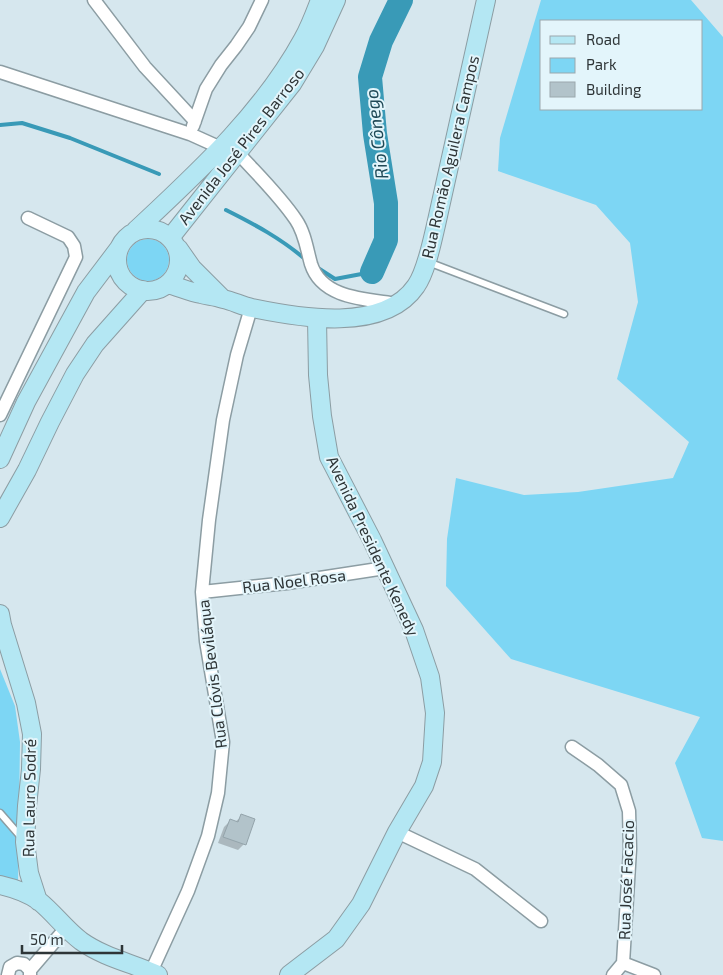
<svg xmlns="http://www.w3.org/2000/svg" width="723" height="975" font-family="'Exo 2',sans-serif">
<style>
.green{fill:#7dd6f4;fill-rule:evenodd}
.shadow{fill:#0003}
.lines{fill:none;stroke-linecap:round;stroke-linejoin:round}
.stream{stroke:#399ab7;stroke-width:4}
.river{stroke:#399ab7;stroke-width:24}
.building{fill:#b2c3ca;stroke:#94a4ab}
.lane-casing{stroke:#8c9da3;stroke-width:9}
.street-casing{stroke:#8c9da3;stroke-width:15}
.secondary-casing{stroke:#8c9da3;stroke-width:20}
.lane{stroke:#fff;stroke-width:6}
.street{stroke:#fff;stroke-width:12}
.secondary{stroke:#b4e7f3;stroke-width:18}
.labels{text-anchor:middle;stroke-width:4;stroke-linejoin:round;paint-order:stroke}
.street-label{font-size:16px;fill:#2e3537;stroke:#e3f5fb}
.water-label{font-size:18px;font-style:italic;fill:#204956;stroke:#e3f5fb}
</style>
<rect width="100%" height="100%" fill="#d6e7ee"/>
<!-- green -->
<path class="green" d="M541,0h150l32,37v804l-21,-3 -27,-75 25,-46 -189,-58 -65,-73 1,-47 9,-61 68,17 54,-3 95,-14 16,-36 -72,-63 21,-77 -8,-59 -34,-38 -98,-34 2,-33zM542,21h160v88h-160z
M127 260a21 21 0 1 1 42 0a21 21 0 1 1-42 0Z
M0,669l15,37 5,36 -2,143 -18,-3z"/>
<!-- shadow -->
<path class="shadow" d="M242,816l2,28 -6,6 -20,-7 6,-16 6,-6 5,1z"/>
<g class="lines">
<!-- stream -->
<path class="stream" d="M0,125l22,-2 48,15 89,36
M226,210c28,14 56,29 80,50
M318,268l17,11 37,-7"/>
<!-- river -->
<path class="river" d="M372,272l14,-32v-37l-11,-69 -5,-57 11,-36 20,-41"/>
</g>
<!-- building -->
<path class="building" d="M241,814l14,5 -9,26 -23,-8 7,-18 8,3z"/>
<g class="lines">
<defs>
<path id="lane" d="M428,262l136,52
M0,813l21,24"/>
<path id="street" d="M94,0l51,67 50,54
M0,72l190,62 31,14
M193,126l13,-37 15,-24 15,-19 13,-19 13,-27
M238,153c20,22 42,43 58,67 9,13 11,30 15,44 11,35 55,35 86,40
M0,415l76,-158 -2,-11 -6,-9 -40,-19
M202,592l85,-9 98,-15
M572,747l26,18 23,20 8,26 1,38 -7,114 -10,12
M397,832l78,37 66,52
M623,963l31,12
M30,970l36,-42
M151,972l37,-81 20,-55 10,-43 5,-51 -17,-101 -4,-49 7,-72 14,-100 14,-65 14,-47
M8,975l2,-8 7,-4 7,1 6,6v5"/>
<path id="secondary" d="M117 260a31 31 0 1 1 62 0a31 31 0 1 1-62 0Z
M135,231c62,-58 127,-117 168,-192 7,-12 12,-26 17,-39
M170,238l122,-154 23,-38 21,-46
M178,248l14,20 30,30
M168,284c11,3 22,8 33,10 7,2 15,2 22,5 10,2 19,7 29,9 48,10 132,25 164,-22 10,-14 16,-44 20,-61l50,-225
M0,459l26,-57 60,-110 34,-45
M0,518l27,-48 23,-48 25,-48 20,-30 48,-54
M0,614l2,11 24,78 6,31 -1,35 -4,37 -2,36 4,31 9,28
M0,885c13,3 28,8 39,16 15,12 26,28 42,40 24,17 51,22 77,34
M289,975l47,-36 25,-35 36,-72 27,-46 8,-24 3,-49 -5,-36 -16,-47 -42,-90 -43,-83 -7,-41 -4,-41 -1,-56"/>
</defs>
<!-- lane casing -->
<use href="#lane" class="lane-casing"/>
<!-- street casing -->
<use href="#street" class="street-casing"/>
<!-- secondary casing -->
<use href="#secondary" class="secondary-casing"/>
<!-- lane -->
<use href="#lane" class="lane"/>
<!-- street -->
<use href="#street" class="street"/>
<!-- secondary -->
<use href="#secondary" class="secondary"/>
</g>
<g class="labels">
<!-- street labels -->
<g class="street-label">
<text transform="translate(241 146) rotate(-52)" y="6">Avenida José Pires Barroso</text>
<text transform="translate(450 157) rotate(-77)" y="6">Rua Romão Aguilera Campos</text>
<text transform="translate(373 546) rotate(65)" y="6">Avenida Presidente Kenedy</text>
<text transform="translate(294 581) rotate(-7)" y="6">Rua Noel Rosa</text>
<text transform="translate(212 674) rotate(-97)" y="6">Rua Clóvis Beviláqua</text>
<text transform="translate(29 798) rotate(-89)" y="6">Rua Lauro Sodré</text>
<text transform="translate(626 880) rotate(-88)" y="6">Rua José Facacio</text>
</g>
<!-- water labels -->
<g class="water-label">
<text transform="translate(377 134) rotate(-97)" y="6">Rio Cônego</text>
</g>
</g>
<!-- legend -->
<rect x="540" y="20" width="162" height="90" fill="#e3f5fb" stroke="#9ba8ad"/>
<rect x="550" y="36" width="25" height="8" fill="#b4e7f3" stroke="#9ba8ad"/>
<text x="586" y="45" font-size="15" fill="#2e3537">Road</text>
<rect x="550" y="58" width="25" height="15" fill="#7dd6f4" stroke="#9ba8ad"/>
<text x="586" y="70" font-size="15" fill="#2e3537">Park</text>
<rect x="550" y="82" width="25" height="15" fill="#b2c3ca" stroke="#9ba8ad"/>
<text x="586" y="95" font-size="15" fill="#2e3537">Building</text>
<!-- scale -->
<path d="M22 945v8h100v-8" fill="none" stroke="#2e3537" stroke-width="2.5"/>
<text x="30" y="945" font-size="15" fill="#2e3537" stroke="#e3f5fb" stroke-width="4" paint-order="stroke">50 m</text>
</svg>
